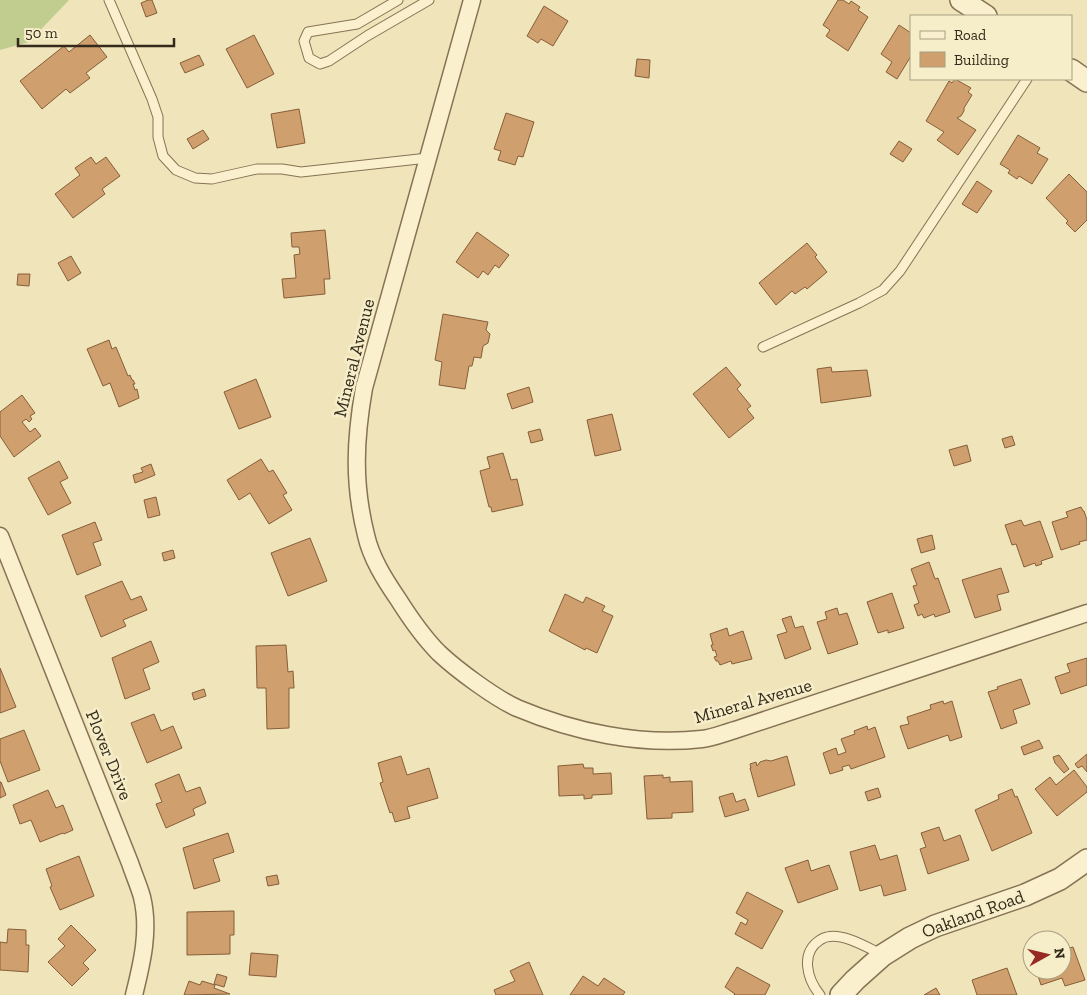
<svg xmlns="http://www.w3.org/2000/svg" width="1087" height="995" font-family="'Zilla Slab',serif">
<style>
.green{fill:#c0cd8e}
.building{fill:#cf9f6d;stroke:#865e39}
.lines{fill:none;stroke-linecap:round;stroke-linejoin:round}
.service-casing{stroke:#867354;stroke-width:11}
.minor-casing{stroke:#867354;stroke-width:19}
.tertiary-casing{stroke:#867354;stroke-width:24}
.service{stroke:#faf0cd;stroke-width:9}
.minor{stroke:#faf0cd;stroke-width:16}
.tertiary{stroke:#faf0cd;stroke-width:21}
.labels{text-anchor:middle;stroke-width:5;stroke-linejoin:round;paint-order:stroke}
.street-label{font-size:18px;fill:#34291a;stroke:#f6edc9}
</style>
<rect width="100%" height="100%" fill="#efe4ba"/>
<!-- green -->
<path class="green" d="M0,0h69l-40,42 -29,8z"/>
<!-- building -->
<path class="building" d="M148,0h4l5,13 -11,4 -5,-14z
M838,0h5l6,4 2,-3 9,6 -2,3 10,7 -20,34 -22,-15 4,-6 -7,-5z
M544,6l24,15 -15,25 -12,-7 -3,4 -11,-7z
M899,25l12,8v23l-14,23 -11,-7 6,-10 -11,-8z
M90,35l17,22 -21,16 4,5 -20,15 -4,-4 -24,20 -22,-28 44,-35 5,6z
M254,35l20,39 -27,14 -21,-39z
M199,55l5,10 -19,8 -5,-10z
M637,59l13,1 -1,18 -14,-2z
M955,79l16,9 -3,4 4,3 -8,13v3l-3,5 -4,2 19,12 -18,25 -21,-15 7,-8 -18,-11 23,-40 3,2z
M299,109l6,34 -28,5 -6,-34z
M506,113l28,9 -11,35 -5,-1 -3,9 -17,-5 3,-9 -7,-2z
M203,130l6,9 -16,10 -6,-10z
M1018,135l22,13 -3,5 11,6 -16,25 -13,-8 -2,3 -9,-6 2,-3 -10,-6z
M899,141l13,8 -9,13 -13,-8z
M91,157l5,7 10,-7 14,19 -18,13 3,5 -32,24 -18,-24 25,-19 -5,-7z
M1069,174l18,18v28l-12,12 -9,-9 2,-2 -22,-23z
M977,181l15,10 -15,22 -15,-9z
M325,230l5,49h-6l1,15 -41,4 -2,-19 14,-1 -2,-23 6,-1 -1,-7h-7l-1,-14z
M477,232l32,23 -10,13 -4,-3 -7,10 -5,-4 -5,7 -22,-16z
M807,243l10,12 -2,2 12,15 -20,17 -2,-2 -10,7 -3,-3 -16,14 -17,-22z
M71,256l10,17 -13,8 -10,-18z
M18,274h12l-1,12 -12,-1z
M443,314l45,8 -2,8 4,4 -2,9 -5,3 -2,12 -7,-1 -2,9h-3l-4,23 -26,-4 3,-23 -7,-2z
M109,340l3,9 4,-2 12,29 2,-1 2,5h1l2,4h-2l2,6 2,-1 2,9 -20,9 -9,-24 -7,3 -16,-37z
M726,367l15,18 -4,4 14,17 -4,3 7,9 -25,20 -36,-44z
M831,367l1,5 35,-2 4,26 -50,7 -4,-34z
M256,379l15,38 -32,12 -15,-37z
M529,387l4,15 -21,7 -5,-15z
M22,395l13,18 -5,3 2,3 -3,3 -3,-3 -4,3 8,10 5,-4 6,8 -27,21 -14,-21v-24z
M612,414l9,36 -26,6 -8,-36z
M540,429l3,11 -12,3 -3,-11z
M1012,436l3,9 -10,3 -3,-9z
M967,445l4,16 -17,5 -5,-16z
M503,453l8,27 6,-1 6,26 -31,7 -1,-5h-2l-9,-36 10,-3 -3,-11z
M261,459l8,13 4,-2 14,23 -4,2 9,15 -23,14 -19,-31 -11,7 -12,-20z
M59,461l9,17 -8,4 11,21 -23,12 -20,-37z
M151,464l4,11 -20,8 -2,-8 10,-3 -2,-4z
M156,497l4,18 -12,3 -4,-18z
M1081,507l2,4h1l3,9v20l-8,2 1,2 -19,6 -9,-28 16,-5 -2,-5z
M1021,520l3,6 16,-5 13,36 -12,4 1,3 -6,2 -1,-3 -11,4 -8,-23 -4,1 -7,-20z
M95,522l7,18 -9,3 8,22 -24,10 -15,-40z
M932,535l3,14 -14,4 -4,-14z
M310,538l17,43 -39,15 -17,-43z
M173,550l2,8 -11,3 -2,-8z
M929,562l6,17 3,-1 12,34 -15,5 -1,-3 -10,4 -2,-4 -4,2 -4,-11 5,-2 -6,-17 4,-1 -6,-16z
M1001,568l8,24 -12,3 4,15 -26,8 -13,-38z
M122,581l9,19 10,-4 6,14 -24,10 3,6 -25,11 -16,-41z
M892,593l12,35 -16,5v-3l-10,3 -11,-31z
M565,594l18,9 3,-6 19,9 -3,5 11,5 -16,37 -11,-5 -1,2 -36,-19z
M837,608l2,7 8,-2 11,31 -30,10 -11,-32 10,-3 -2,-7z
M791,616l4,12 8,-2 8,23 -26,10 -8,-24 10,-3 -5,-13z
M727,628l2,8 14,-5 9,28 -20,5 -1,-3 -11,4 -2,-4h-2l-2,-4 3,-1 -2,-6 -2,1 -2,-6h2l-3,-11z
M151,641l8,21 -16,7 7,20 -25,10 -13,-41z
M286,645l2,27 5,-1 1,17h-5v40l-22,1 -1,-41h-9l-1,-42z
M1087,658v27l-26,9 -6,-17 15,-5 -3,-8z
M0,668l16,39 -16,6z
M1021,679l9,25 -17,6 4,13 -16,6 -13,-37 10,-3 -1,-2z
M204,689l2,7 -12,4 -2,-7z
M943,701l1,3 8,-3 10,36 -12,4 -2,-6 -40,14 -8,-23 9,-2 -2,-7 24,-8 -1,-4z
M154,714l7,17 12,-5 9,22 -35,15 -16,-40z
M867,726l1,4 7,-3 10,30 -34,12 -2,-4 -7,2 1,3 -13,4 -7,-21 13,-5 2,7 8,-3 -5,-13 14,-5 -1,-3z
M24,730l16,40 -32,12 -8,-21v-22z
M1039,740l4,8 -19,7 -3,-8z
M1087,754v18l-5,-6 -4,2 -3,-4z
M1059,755l10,14 -5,4 -9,-10 -2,-6z
M401,756l6,19 22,-7 9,30 -31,9 3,11 -15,4 -3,-10 -2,1 -10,-30 3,-1 -5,-19z
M787,756l8,29 -37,12 -8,-29h1l-1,-4 6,-2 1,4 3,-4 6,-2 5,1z
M583,764l1,4h9v6l18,-1 1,21 -20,1v3l-8,1v-4l-25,1 -1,-30z
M1074,770l13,17v5l-30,24 -22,-27 15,-12 6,8z
M179,774l7,18 14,-5 6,16 -13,6 2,6 -29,13 -10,-24 6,-2 -7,-18z
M663,775v3l7,-1v5l22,-1 1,31 -21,1v5l-25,1 -3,-43z
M0,782h1l5,13 -6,3z
M878,788l3,9 -13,4 -3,-9z
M1012,789l3,8 2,-1 15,37 -40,18 -17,-41 24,-11 -1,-4z
M48,790l8,18 7,-3 10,25 -9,4 -1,-1 -23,9 -9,-22 -11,4 -7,-19z
M733,793l3,9 9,-3 4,11 -24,7 -6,-20z
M939,827l5,14 16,-6 9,25 -41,14 -8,-25 6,-2 -5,-14z
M228,833l6,19 -21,7 7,22 -26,8 -11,-41z
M875,845l5,15 17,-5 9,35 -22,6 -3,-11 -21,6 -10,-39z
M79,856l15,40 -34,14 -10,-23 2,-1 -6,-17z
M808,860l3,11 18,-6 9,24 -40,14 -13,-35z
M277,875l2,9 -11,2 -2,-9z
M747,892l36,19 -21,38 -27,-15 6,-12 5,3 2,-5 -12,-7z
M234,911v24h-4v19l-43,1v-43z
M71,925l25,25 -13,13 6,6 -17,17 -24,-24 17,-16 -7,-7z
M8,929l18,1v15h3l-1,27 -28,-2v-28l7,1z
M1073,947l12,33 -20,6 -3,-8 -21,7 -5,-15h26v-20z
M251,953l27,2 -2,22 -27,-2z
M529,962l14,33h-47l-2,-5 21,-9 -5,-10z
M737,967l33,18 -5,10h-31l1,-1 -10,-7z
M1007,968l10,27h-40l-5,-15z
M217,974l10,3 -3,10 -10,-3z
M583,976l15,10 6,-8 21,14 -2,3h-53z
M189,981l11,4 2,-4 13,4 -1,3 16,6 -46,1z
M936,988l4,7h-16z"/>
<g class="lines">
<defs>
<path id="service" d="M109,0l43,99 6,18v20l5,19 13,14 19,8 17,1 45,-10h25l19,3 127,-14
M398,0l-41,24 -49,8 -4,9 5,17 11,6 9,-3 38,-25 62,-36
M763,347l96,-44 24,-13 17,-19 127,-192
M820,995c-13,-16 -20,-42 0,-55 2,-1 5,-3 7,-3 17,-4 41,11 56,18"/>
<path id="minor" d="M472,0l-108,388c-9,52 -11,95 2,147 5,23 19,45 32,64 12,19 25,38 41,54 18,17 56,45 78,55 57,24 123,38 185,31 11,-1 22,-6 33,-9l352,-117
M0,536l130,327c4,12 9,23 12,34 8,33 0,66 -8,98"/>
<path id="tertiary" d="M961,0l25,16
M1071,70l16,11
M841,995l14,-15 28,-25 27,-17 25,-12 90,-31 35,-16 27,-19"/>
</defs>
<!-- service casing -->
<use href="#service" class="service-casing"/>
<!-- minor casing -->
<use href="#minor" class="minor-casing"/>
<!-- tertiary casing -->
<use href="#tertiary" class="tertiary-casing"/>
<!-- service -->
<use href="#service" class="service"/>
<!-- minor -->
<use href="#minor" class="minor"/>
<!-- tertiary -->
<use href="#tertiary" class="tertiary"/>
</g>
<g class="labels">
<!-- street labels -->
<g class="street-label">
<text transform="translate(354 358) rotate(-76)" y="6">Mineral Avenue</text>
<text transform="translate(753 701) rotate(-16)" y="6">Mineral Avenue</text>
<text transform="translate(109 755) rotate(68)" y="6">Plover Drive</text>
<text transform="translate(973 914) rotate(-20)" y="6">Oakland Road</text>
</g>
</g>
<!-- legend -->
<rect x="910" y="15" width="162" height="65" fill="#f6edc9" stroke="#a89f83"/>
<rect x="920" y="31" width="25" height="8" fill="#faf0cd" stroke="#a89f83"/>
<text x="954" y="40" font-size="15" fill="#34291a">Road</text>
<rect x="920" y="52" width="25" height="15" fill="#cf9f6d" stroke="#a89f83"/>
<text x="954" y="65" font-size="15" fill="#34291a">Building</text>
<!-- north arrow -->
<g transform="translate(1047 955) rotate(82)"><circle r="24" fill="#f6edc9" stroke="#a89f83"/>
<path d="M0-4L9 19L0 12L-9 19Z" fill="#972b21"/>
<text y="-8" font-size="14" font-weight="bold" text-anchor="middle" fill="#34291a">N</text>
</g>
<!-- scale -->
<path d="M18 38v8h156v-8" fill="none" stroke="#34291a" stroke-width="2.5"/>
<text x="25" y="38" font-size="15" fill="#34291a" stroke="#f6edc9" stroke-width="4" paint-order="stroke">50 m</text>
</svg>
